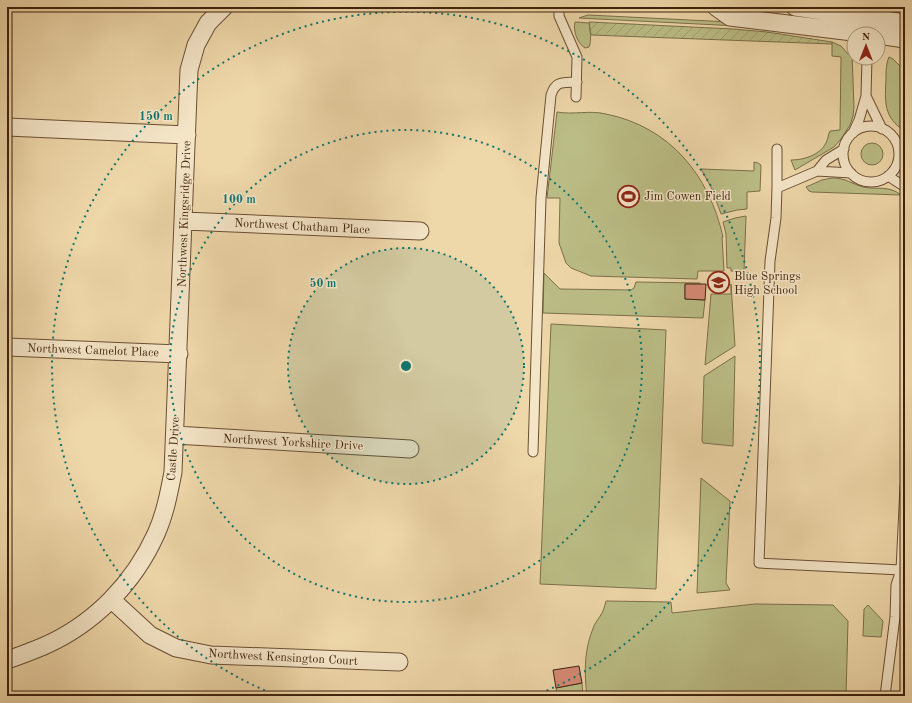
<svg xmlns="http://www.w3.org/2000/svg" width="912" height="703" font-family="'Old Standard TT',serif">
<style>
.grass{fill:#bbbd86;stroke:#7d704a}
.garden{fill:url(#garden-furrows);stroke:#7d704a}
.building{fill:#d78b76;stroke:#3f220d}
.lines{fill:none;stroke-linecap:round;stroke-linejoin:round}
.service-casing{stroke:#6b4f34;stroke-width:11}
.minor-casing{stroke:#6b4f34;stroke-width:19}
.service{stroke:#f4e5c7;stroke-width:9}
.minor{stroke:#f4e5c7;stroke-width:17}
.ring{fill:none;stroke:#0f766e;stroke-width:2;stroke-dasharray:2 4}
.labels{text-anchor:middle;stroke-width:3;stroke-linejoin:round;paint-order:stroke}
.poi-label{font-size:12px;fill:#3f220d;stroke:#f4e5c7;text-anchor:start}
.street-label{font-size:12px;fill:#3f220d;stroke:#f4e5c7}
.centre{fill:#0f766e;stroke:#f4e5c7;stroke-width:2}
.ring-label{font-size:12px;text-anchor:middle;font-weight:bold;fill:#0f766e;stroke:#f4e5c7;stroke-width:3;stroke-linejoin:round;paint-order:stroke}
</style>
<defs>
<pattern id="garden-furrows" width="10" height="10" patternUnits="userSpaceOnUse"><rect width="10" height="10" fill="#bbbd86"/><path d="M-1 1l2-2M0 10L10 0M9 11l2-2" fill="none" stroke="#a2a272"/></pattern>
</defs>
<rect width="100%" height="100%" fill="#eed7a9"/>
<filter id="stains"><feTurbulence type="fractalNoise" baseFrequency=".005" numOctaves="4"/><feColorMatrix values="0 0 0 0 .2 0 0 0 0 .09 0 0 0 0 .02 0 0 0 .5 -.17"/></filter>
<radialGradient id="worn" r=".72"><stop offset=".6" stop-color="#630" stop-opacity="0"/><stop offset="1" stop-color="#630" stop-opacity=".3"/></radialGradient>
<!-- grass -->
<path class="grass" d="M588,15l142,7 8,4 -159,-8z
M575,22l14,1c1,8 3,17 0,24l-4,1c-8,-5 -12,-17 -10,-26z
M832,42l9,4 7,8 4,-1 2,54 -1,9 -3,9 -9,14 -7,8 -39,23 -4,-10c13,0 29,-5 35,-17 2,-4 2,-8 4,-12l10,-1 1,-73 -9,-1z
M889,57l4,2 12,12v60c-22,-13 -20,-30 -19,-52 0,-8 0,-15 3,-22z
M557,112c17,3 32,-2 49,2 64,13 103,61 117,123h-1l2,34h-26l-1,8 -106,-3 -20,-8 -5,-5 -7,-20 1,-45h-13z
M861 154a11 11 0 1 1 22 0a11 11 0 1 1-22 0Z
M754,162l4,1 3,2 -1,26 -13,1v17l-10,1 -16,4 -9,-25 -11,-20 53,2z
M832,178c14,0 20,6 31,9 14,3 26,-2 38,8l-89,-3 -3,-1 -3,-4 16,-7z
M746,216l-2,55h-13v-3h-4l-1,-34 -3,-12 12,-4z
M544,273l16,16 71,1 3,-2 2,-6 64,1v1h-15v15l20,1 -2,18 -160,-5z
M731,284l4,62 -30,19 6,-71h20z
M551,324l115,6 -10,259 -116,-5z
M735,356l-2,90 -30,-3 -1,-2 2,-65z
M701,478l29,23 -4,82 4,7 -33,3z
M606,601l65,1 1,11 83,-9 78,1 15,16 -2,75h-259c-3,-24 -3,-47 7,-70 2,-5 6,-9 8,-13 2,-4 3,-8 4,-12z
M868,605l15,16 -2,16 -18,-1 1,-27z
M582,683l1,13h-26l-1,-8z"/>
<!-- garden -->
<path class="garden" d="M589,22l144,7 34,3 65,10v2l-241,-9z"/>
<!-- building -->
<path class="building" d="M685,284h21l-1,16 -20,-1z
M579,666l3,17 -26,5 -3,-18z"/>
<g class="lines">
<defs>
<path id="service" d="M559,7v9l18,41 -1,40
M866,96l16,33
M843 154a28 28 0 1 1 56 0a28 28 0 1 1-56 0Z
M853,133l6,-13 7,-24 1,-38
M777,149v39
M817,171l9,-11 18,-11
M851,173l-34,-2 -40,17 -1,30 -6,43 -11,302 142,7
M888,176l17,11
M533,452l8,-254 10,-103c5,-15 12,-12 26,-13
M885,696l10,-79 1,-32 5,-15 4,-84"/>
<path id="minor" d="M716,7l14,10 139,17
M795,7l110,16
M878,35l27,4
M7,127l180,8
M184,221l236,10
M7,347l172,7
M175,435l235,14
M112,600l38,35 26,13 35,7 188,7
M7,660c12,-4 25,-9 37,-14 50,-22 90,-63 112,-112 9,-20 13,-41 17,-62l16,-402 7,-25 12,-22 16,-16"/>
</defs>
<!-- service casing -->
<use href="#service" class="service-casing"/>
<!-- minor casing -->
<use href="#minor" class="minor-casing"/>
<!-- service -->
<use href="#service" class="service"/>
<!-- minor -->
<use href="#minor" class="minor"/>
</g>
<!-- distance rings -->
<circle cx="406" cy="366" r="118" fill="#0f766e" fill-opacity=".12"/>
<g class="ring">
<circle cx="406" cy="366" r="118"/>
<circle cx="406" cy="366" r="236"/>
<path d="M276 695A354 354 0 1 1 536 695"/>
</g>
<!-- icons -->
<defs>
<symbol id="stadium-ring" viewBox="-11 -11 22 22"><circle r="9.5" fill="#f4e5c7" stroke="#8f2418" stroke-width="1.5"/><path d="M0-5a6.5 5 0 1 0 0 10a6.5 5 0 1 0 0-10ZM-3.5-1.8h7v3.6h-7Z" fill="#8f2418"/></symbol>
<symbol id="school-ring" viewBox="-11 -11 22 22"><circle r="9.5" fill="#f4e5c7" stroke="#8f2418" stroke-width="1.5"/><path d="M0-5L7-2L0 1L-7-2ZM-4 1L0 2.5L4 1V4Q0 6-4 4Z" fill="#8f2418"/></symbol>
</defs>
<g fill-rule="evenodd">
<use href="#stadium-ring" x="616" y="184" width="25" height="25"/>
<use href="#school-ring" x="706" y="270" width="25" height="25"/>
</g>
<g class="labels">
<!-- poi labels -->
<g class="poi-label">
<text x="644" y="200">Jim Cowen Field</text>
<text x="734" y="280">Blue Springs<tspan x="734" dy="14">High School</tspan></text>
</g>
<!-- street labels -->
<g class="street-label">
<text transform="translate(184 214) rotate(-88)" y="4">Northwest Kingsridge Drive</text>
<text transform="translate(302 226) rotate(3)" y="4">Northwest Chatham Place</text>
<text transform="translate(93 350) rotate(2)" y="4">Northwest Camelot Place</text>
<text transform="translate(293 442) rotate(3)" y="4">Northwest Yorkshire Drive</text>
<text transform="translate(173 449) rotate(-86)" y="4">Castle Drive</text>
<text transform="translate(283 657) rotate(3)" y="4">Northwest Kensington Court</text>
</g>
</g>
<circle cx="406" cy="366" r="6" class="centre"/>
<g class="ring-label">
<text x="156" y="120">150 m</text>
<text x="239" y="203">100 m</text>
<text x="323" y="287">50 m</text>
</g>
<!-- margin -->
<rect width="912" height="703" fill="none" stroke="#eed7a9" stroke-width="24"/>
<rect x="8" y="8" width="896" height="687" fill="none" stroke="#3f220d" stroke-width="2"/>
<rect x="12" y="12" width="888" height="679" fill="none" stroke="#3f220d"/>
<!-- north arrow -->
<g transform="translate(866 46)"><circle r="19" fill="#f4e5c7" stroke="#ac977d"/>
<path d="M0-3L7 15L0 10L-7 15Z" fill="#8f2418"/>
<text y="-6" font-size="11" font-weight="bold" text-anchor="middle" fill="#3f220d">N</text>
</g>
<rect width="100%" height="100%" filter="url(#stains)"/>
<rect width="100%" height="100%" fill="url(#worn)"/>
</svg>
